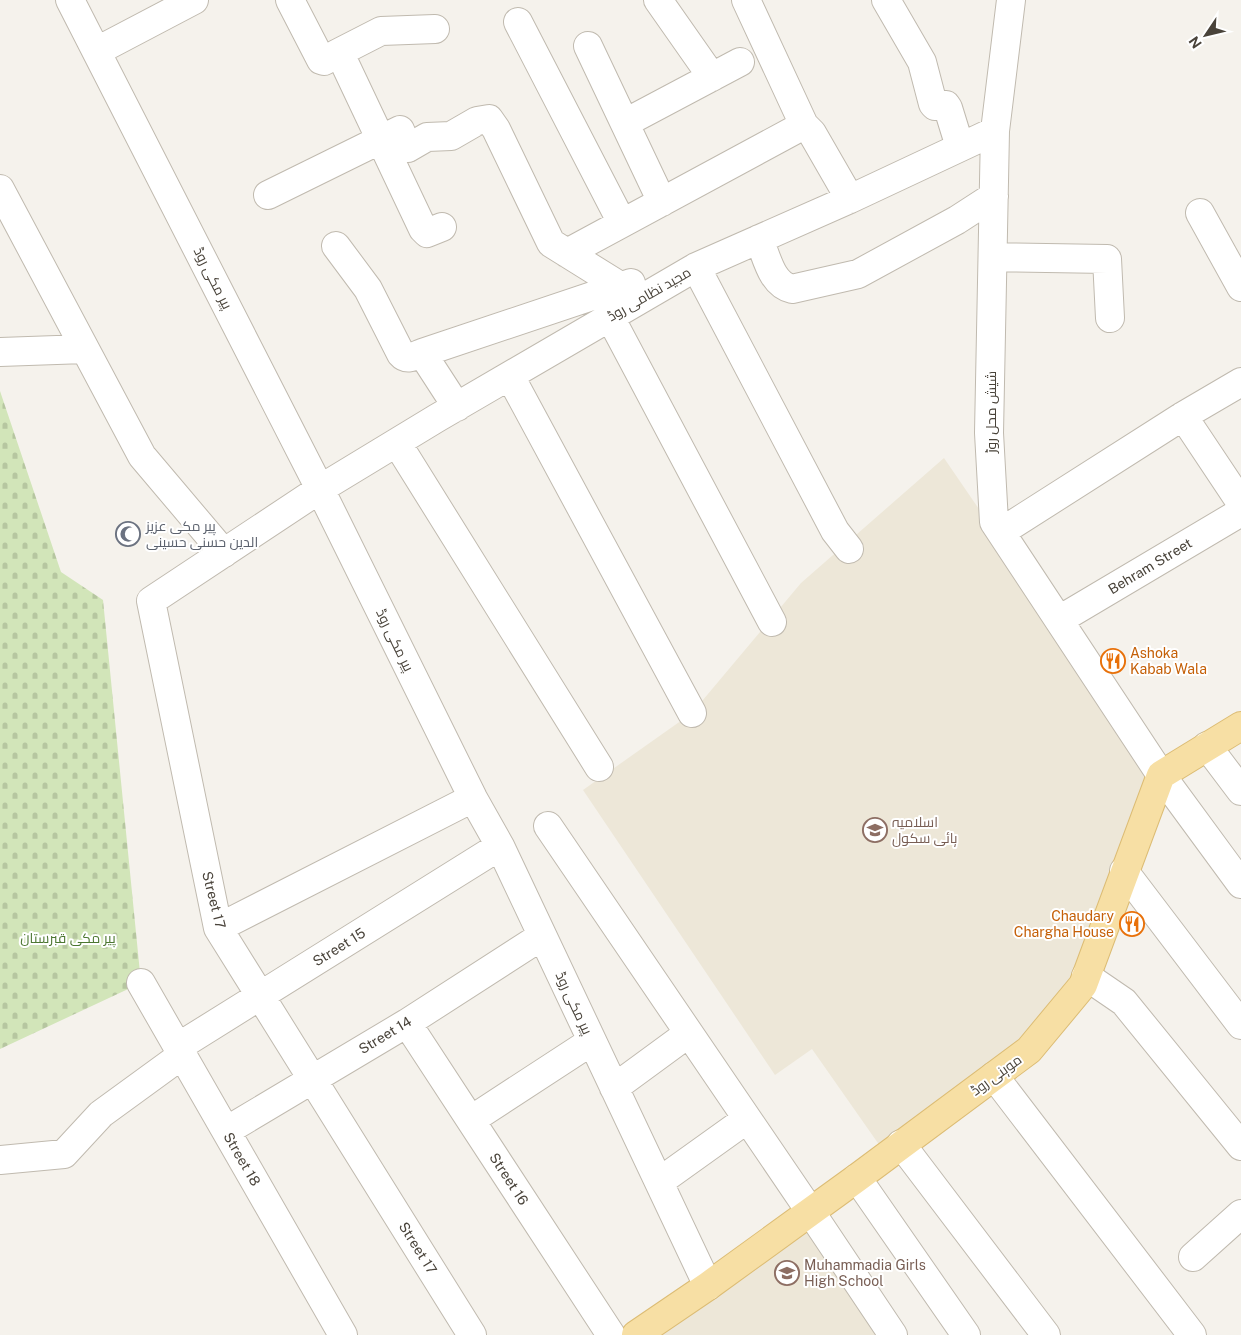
<svg xmlns="http://www.w3.org/2000/svg" width="1241" height="1335" font-family="'Public Sans',Cairo,sans-serif">
<style>
.education{fill:#ede7d8}
.cemetery{fill:url(#cemetery-stones)}
.lines{fill:none;stroke-linecap:round;stroke-linejoin:round}
.minor-casing{stroke:#c0baaf;stroke-width:30}
.major-casing{stroke:#dcbc74;stroke-width:30}
.minor{stroke:#fff;stroke-width:28}
.major{stroke:#f7dfa4;stroke-width:28}
.labels{text-anchor:middle;stroke-width:4;stroke-linejoin:round;paint-order:stroke}
.street-label{font-size:14px;fill:#49433a;stroke:#fff}
.worship-label{font-size:14px;fill:#5b616d;stroke:#fff;text-anchor:start}
.food-label{font-size:14px;fill:#c56008;stroke:#fff;text-anchor:start}
.education-label{font-size:14px;fill:#785e54;stroke:#fff;text-anchor:start}
.park-label{font-size:14px;fill:#4c7731;stroke:#fff}
</style>
<defs>
<pattern id="cemetery-stones" width="16" height="16" patternUnits="userSpaceOnUse" patternTransform="scale(1.25)"><rect width="16" height="16" fill="#d2e5b9"/><path d="M2 7V4a2 2 0 0 1 4 0v3zM10 15v-3a2 2 0 0 1 4 0v3z" fill="#b6c6a0"/></pattern>
</defs>
<rect width="100%" height="100%" fill="#f5f2ec"/>
<!-- education -->
<path class="education" d="M944,458l217,317 -75,201 -57,74 -142,106 -75,-107 -37,26 -192,-285 109,-77 109,-130z
M810,1211l83,124h-258z"/>
<!-- cemetery -->
<path class="cemetery" d="M0,391l61,181 42,28 38,383 -141,66z"/>
<g class="lines">
<defs>
<path id="minor" d="M70,0l250,489 153,309 27,48 208,440
M290,0l31,60 3,1 14,-8 5,7 80,169 4,4 15,-6
M658,0l54,77
M746,0l58,125
M886,0l36,62 11,42 2,2 11,-1 2,3 12,39
M1011,0l-16,131 -6,302 5,89 167,253 80,109
M518,22l104,201
M588,46l74,156
M97,51l97,-51
M338,53l43,-22 54,-2
M625,123l115,-61
M0,189l142,267 82,97
M268,195l132,-65 8,18 19,-11 24,-1 26,-15 12,-2 7,10 55,114 69,43
M1200,213l41,74
M759,239c8,18 12,45 33,50l66,-15 99,-54 37,-24
M336,246l32,43 33,65c6,7 13,2 21,-1l35,54
M567,253l237,-128 8,8 38,66
M993,257l114,2 3,59
M696,267l139,264 14,18
M610,317l162,305
M0,352l85,-3
M422,353l209,-70
M510,376l182,337
M1183,416l58,87
M397,443l202,324
M1001,532l182,-116 58,-34
M1059,620l182,-108
M1207,746l34,45
M548,826l262,385 83,124
M1124,871l117,154
M218,928l255,-130
M1086,976l38,26 117,144
M141,983l202,352
M407,1023l204,312
M178,1047l322,-201
M994,1076l198,259
M614,1088l75,-55
M471,1120l121,-79
M226,1131l181,-108 135,-87
M901,1144l145,191
M0,1160l64,-6 37,-40 81,-59
M857,1178l109,157
M659,1182l88,-63
M1193,1257l48,-43
M472,1335l-254,-407 -67,-327 169,-112 117,-71 259,-151 154,-68 145,-68"/>
<path id="major" d="M636,1335l72,-49 149,-108 172,-128 54,-65 78,-210 80,-49"/>
</defs>
<!-- minor casing -->
<use href="#minor" class="minor-casing"/>
<!-- major casing -->
<use href="#major" class="major-casing"/>
<!-- minor -->
<use href="#minor" class="minor"/>
<!-- major -->
<use href="#major" class="major"/>
</g>
<!-- icons -->
<defs>
<symbol id="mosque-ring" viewBox="-11 -11 22 22"><circle r="9.5" fill="#fff" stroke="#6b7280" stroke-width="1.5"/><path d="M3.5-4.9A6 6 0 1 0 3.5 4.9A5 5 0 1 1 3.5-4.9Z" fill="#6b7280"/></symbol>
<symbol id="restaurant-ring" viewBox="-11 -11 22 22"><circle r="9.5" fill="#fff" stroke="#e8710a" stroke-width="1.5"/><path d="M-5-6h1v4h1v-4h1v4h1v-4h1v5L-1.5 .5V6h-2V.5L-5-1ZM5-6V6H3V1.5H1.5Q1.5-4 5-6Z" fill="#e8710a"/></symbol>
<symbol id="school-ring" viewBox="-11 -11 22 22"><circle r="9.5" fill="#fff" stroke="#8d6e63" stroke-width="1.5"/><path d="M0-5L7-2L0 1L-7-2ZM-4 1L0 2.5L4 1V4Q0 6-4 4Z" fill="#8d6e63"/></symbol>
</defs>
<g fill-rule="evenodd">
<use href="#mosque-ring" x="114" y="520" width="28" height="28"/>
<use href="#restaurant-ring" x="1099" y="647" width="28" height="28"/>
<use href="#school-ring" x="861" y="816" width="28" height="28"/>
<use href="#restaurant-ring" x="1118" y="910" width="28" height="28"/>
<use href="#school-ring" x="773" y="1259" width="28" height="28"/>
</g>
<g class="labels">
<!-- street labels -->
<g class="street-label">
<text transform="translate(213 278) rotate(63)" y="5">پیر مکی روڈ</text>
<text transform="translate(649 294) rotate(-30)" y="5">مجید نظامی روڈ</text>
<text transform="translate(991 412) rotate(-90)" y="5">شیش محل روڑ</text>
<text transform="translate(1150 566) rotate(-31)" y="5">Behram Street</text>
<text transform="translate(395 640) rotate(64)" y="5">پیر مکی روڈ</text>
<text transform="translate(214 900) rotate(76)" y="5">Street 17</text>
<text transform="translate(339 947) rotate(-32)" y="5">Street 15</text>
<text transform="translate(574 1003) rotate(65)" y="5">پیر مکی روڈ</text>
<text transform="translate(385 1035) rotate(-31)" y="5">Street 14</text>
<text transform="translate(996 1075) rotate(-36)" y="5">موہنی روڈ</text>
<text transform="translate(242 1159) rotate(60)" y="5">Street 18</text>
<text transform="translate(509 1179) rotate(57)" y="5">Street 16</text>
<text transform="translate(418 1248) rotate(58)" y="5">Street 17</text>
</g>
<!-- worship labels -->
<g class="worship-label">
<text x="146" y="531">پیر مکی عزیز<tspan x="146" dy="16">الدین حسنی حسینی</tspan></text>
</g>
<!-- food labels -->
<g class="food-label">
<text x="1130" y="658">Ashoka<tspan x="1130" dy="16">Kabab Wala</tspan></text>
<text x="1114" y="921" text-anchor="end">Chaudary<tspan x="1114" dy="16">Chargha House</tspan></text>
</g>
<!-- education labels -->
<g class="education-label">
<text x="892" y="827">اسلامیہ<tspan x="892" dy="16">ہائی سکول</tspan></text>
<text x="804" y="1270">Muhammadia Girls<tspan x="804" dy="16">High School</tspan></text>
</g>
<!-- park labels -->
<g class="park-label">
<text x="68" y="943">پیر مکی قبرستان</text>
</g>
</g>
<!-- north arrow -->
<g transform="translate(1206 35) rotate(235)" stroke="#ffffff" stroke-width="4" paint-order="stroke">
<path d="M0-4L9 19L0 12L-9 19Z" fill="#49433a"/>
<text y="-8" font-size="14" font-weight="bold" text-anchor="middle" fill="#49433a">N</text>
</g>
</svg>
